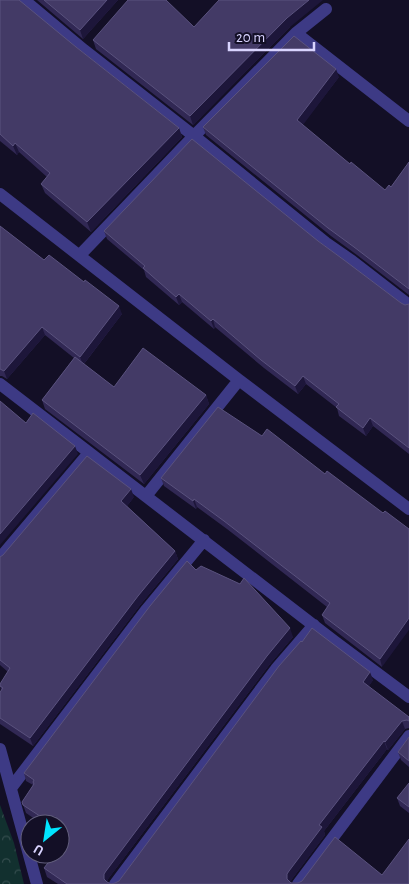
<svg xmlns="http://www.w3.org/2000/svg" width="409" height="884" font-family="'Alegreya Sans',sans-serif">
<style>
.forest{fill:url(#forest-crowns)}
.lines{fill:none;stroke-linecap:round;stroke-linejoin:round}
.minor{stroke:#3d3a85;stroke-width:12}
.wall{fill:#312854}
.shaded-wall{fill:#1d163a}
.building{fill:#433a66;stroke:#5a527e}
</style>
<defs>
<pattern id="forest-crowns" width="20" height="18" patternUnits="userSpaceOnUse" patternTransform="scale(1.25)"><rect width="20" height="18" fill="#12302f"/><path d="M2 6a3 3 0 1 1 6 0M12 15a3 3 0 1 1 6 0" fill="none" stroke="#344d4e"/></pattern>
</defs>
<rect width="100%" height="100%" fill="#130f26"/>
<!-- forest -->
<path class="forest" d="M0,805l14,38 10,41h-24z"/>
<g class="lines">
<!-- minor -->
<path class="minor" d="M24,0l60,50 110,86 132,107 26,18 57,44
M296,33l113,88
M0,194l239,186 170,129
M80,255l114,-119 102,-103 30,-24
M0,384l334,257 75,56
M146,496l93,-116
M0,558l89,-105
M0,749l37,135
M11,788l136,-179 57,-69
M115,884l161,-215 38,-44
M298,884l111,-148"/>
</g>
<!-- wall -->
<path class="wall" d="M0,0l76,47 103,81 3,9 -91,95 -46,-39 -4,-9 6,-7 -28,-25 -2,3 -17,-14z
M37,0h81l-35,39z
M194,27h96l-97,98 -97,-76 -3,-9z
M339,77l-37,48 48,39 35,26 6,-3 18,-25v133l-52,-40 -26,-19 -125,-101 -3,-8z
M0,226l44,34 78,54 -38,50 30,23 92,8 3,9 -65,80 -99,-75 -3,-9 32,-42 -29,-23 -38,44 -5,-3h-2z
M104,231l214,10 83,62 4,2 4,-1v150l-36,-28 -7,10 -27,-20 -2,-8 -31,-24 -8,10 -34,-26 -49,-41 -1,2 -32,-27 -3,3 -33,-28 -2,-7 -37,-31z
M262,436l63,38 58,39 -1,154 -57,-44 -3,-8 5,-8 -100,-78 -30,-22 -1,2 -32,-23 -3,-8z
M134,497l-7,9 48,45 3,8 -37,45 -108,142 -33,-22v-32l1,-1 -1,-7 8,-12 -8,-7v-108z
M196,570l97,67 -23,27 -162,215 -1,3 4,2 4,-1 4,-2 183,-239 71,38 -5,7 41,30v11l-4,1 -17,21 -1,-1 -63,82 1,4 -33,44 -2,3 8,1 84,-8 27,9h-351l-11,-7 -3,-9 4,-5 -2,-1 -2,-8h16v-30h-18l-16,-11 -4,-11 11,-17 -7,-4 -2,-8z
M409,737v30l-8,-7 -3,-8z
M409,783v30l-9,-7 -3,-8z"/>
<!-- shaded-wall -->
<path class="shaded-wall" d="M107,0h11l-35,39 -3,-9z
M309,0h14l-33,27 -97,98 -3,-9 97,-98z
M336,69l3,8 -39,52 -3,-9z
M179,128l3,9 -91,95 -4,-10z
M15,143l4,9 -2,3 -4,-9z
M179,294l3,8 -3,3 -3,-8z
M119,306l3,8 -39,51 -3,-8z
M213,319l2,8 -1,2 -3,-8z
M42,327l3,8 -38,44 -3,-8z
M303,376l3,8 -8,10 -3,-8z
M206,395l3,9 -65,80 -4,-9z
M370,418l3,8 -7,10 -3,-8z
M75,446l3,8 -78,91v-11z
M131,489l3,8 -10,13 -3,-9z
M194,499l3,8 -1,2 -3,-8z
M175,551l3,8 -37,45 -108,142 -3,-8 108,-142z
M409,618v12l-27,37 -2,-8z
M290,628l3,9 -23,27 -162,215 -1,4 -3,-4v-5l2,-3 161,-215z
M370,672l3,8 -7,11 -3,-9z
M402,721l3,8 -17,21 -3,-8z
M384,741l3,8 -63,82 1,4 -33,44 -2,4 -3,-4v-5l2,-3 30,-46z"/>
<!-- building -->
<path class="building" d="M0,0h19l57,47 103,81 -92,94 -46,-38 9,-11 -35,-30 -2,3 -13,-12z
M44,0h63l-27,30z
M128,0h38l28,27 25,-27h90l-22,18 -97,98 -97,-76z
M294,36l42,33 -39,51 53,44 1,-2 34,28 4,-5 2,2 18,-25v127l-55,-42 -26,-19 -125,-101z
M192,139l126,102 26,19 57,43 4,2 4,-1v144l-39,-30 -7,10 -27,-21 3,-3 -36,-28 -8,10 -34,-26 -48,-41 -2,2 -32,-27 -3,3 -33,-29 2,-2 -41,-35z
M0,226l44,34 5,-5 35,27 1,-2 34,26 -39,51 -38,-30 -38,44 -4,-2z
M143,348l63,47 -66,80 -98,-75 33,-43 39,30z
M0,401l26,22 7,-10 42,33 -75,88z
M218,407l44,29 5,-7 58,45 2,-3 56,42 2,-2 24,18v89l-29,41 -58,-44 8,-12 -106,-82 -30,-22 -1,2 -32,-23z
M87,456l44,33 -10,12 54,50 -37,45 -108,142 -30,-20v-26l3,-4 -3,-2v-2l10,-16 -10,-8v-103l3,-2z
M187,561l9,9 5,-4 39,18 4,-6 46,50 -23,28 -161,215 -2,3v5l3,3 4,2 4,-1 4,-2 160,-215 22,-25 1,1 10,-14 58,44 -7,10 46,35v4l-2,-1 -5,1 -17,21 -1,-1 -65,84 3,2 -33,44 -2,3v5l4,4h7l4,-2 33,-44 47,38 27,-36v45h-342l-23,-16 7,-9 -7,-5h16v-30h-8l-29,-19 -1,-3 12,-18 -1,-2 1,-2 -10,-7 126,-167z
M409,737v24l-11,-9z
M409,783v24l-12,-9z"/>
<!-- north arrow -->
<g transform="translate(45 839) rotate(210)"><circle r="24" fill="#130f26" stroke="#625e7d"/>
<path d="M0-4L9 19L0 12L-9 19Z" fill="#00e5ff"/>
<text y="-8" font-size="14" font-weight="bold" text-anchor="middle" fill="#d9d4ff">U</text>
</g>
<!-- scale -->
<path d="M229 42v8h85v-8" fill="none" stroke="#d9d4ff" stroke-width="2.5"/>
<text x="236" y="42" font-size="15" fill="#d9d4ff" stroke="#130f26" stroke-width="4" paint-order="stroke">20 m</text>
</svg>
